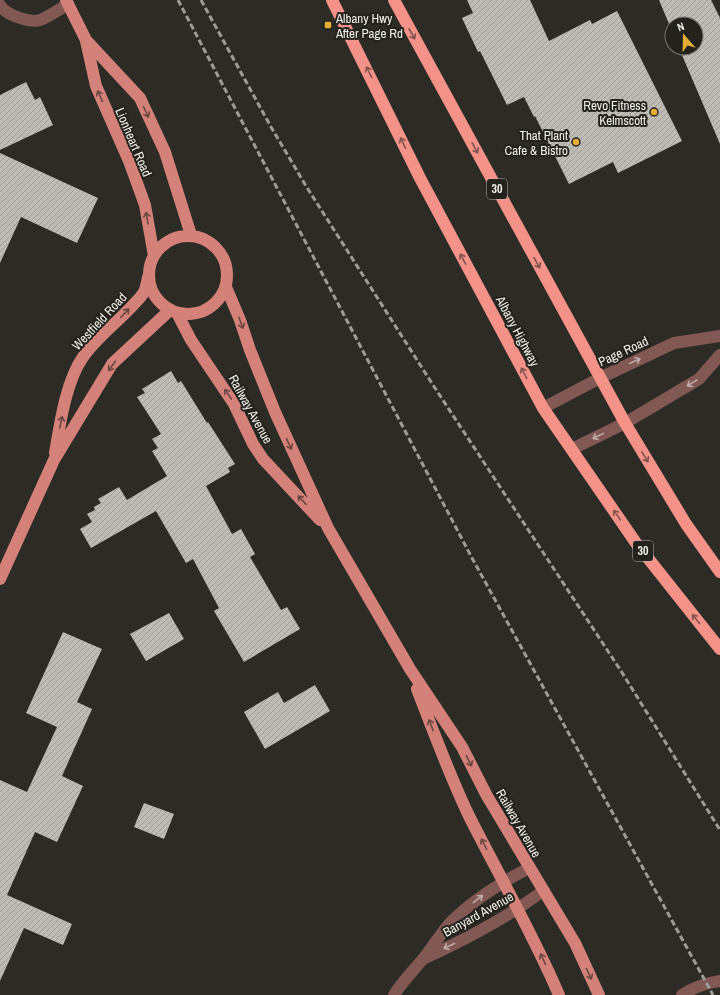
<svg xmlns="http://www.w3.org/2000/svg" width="720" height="995" font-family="'Archivo Narrow',sans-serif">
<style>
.building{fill:url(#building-hatch)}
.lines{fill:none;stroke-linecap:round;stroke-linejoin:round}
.minor{stroke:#815853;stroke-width:12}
.major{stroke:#d48279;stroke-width:12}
.highway{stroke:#f59288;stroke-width:12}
.rail{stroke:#9e9c98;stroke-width:3;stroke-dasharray:6 3;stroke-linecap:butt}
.oneway{stroke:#82544d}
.oneway2{stroke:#6a4841}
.oneway3{stroke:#bfaca8}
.poi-dot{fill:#e4ad35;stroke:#23221c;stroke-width:1.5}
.labels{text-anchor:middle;stroke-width:4;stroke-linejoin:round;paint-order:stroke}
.shield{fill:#23221c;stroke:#b4b3ae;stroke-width:1}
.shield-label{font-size:12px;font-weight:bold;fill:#f2f1ed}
.poi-label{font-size:13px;fill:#f2f1ed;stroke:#23221c;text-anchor:end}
.street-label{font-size:13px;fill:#f2f1ed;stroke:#23221c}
</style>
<defs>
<pattern id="building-hatch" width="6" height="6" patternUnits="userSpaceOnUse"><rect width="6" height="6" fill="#bdbbb4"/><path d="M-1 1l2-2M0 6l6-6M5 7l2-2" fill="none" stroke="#a09e99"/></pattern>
</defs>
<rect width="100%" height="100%" fill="#2d2b26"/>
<!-- building -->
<path class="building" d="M467,0h63l19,41 41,-21 2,4 25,-13 65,130 -64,32 -5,-11 -44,22 -34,-68 -1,1 -10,-20 -17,8 -27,-54 -2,1 -16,-34 11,-5z
M659,0h52l9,18v126l-41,-96h17v-24h-24v7z
M26,82l9,18 5,-3 13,28 -53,25v-55z
M0,153l98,45 -21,45 -56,-26 -21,46z
M171,371l7,12 3,-2 26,42 1,-1 27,42 -7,4 2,4 -24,14 26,48 9,-5 14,25 -5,3 31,53 6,-3 13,22 -56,33 -30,-51 5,-3 -26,-49 -7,4 -30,-52 -65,37 -11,-19 12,-7 -5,-8 8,-4 -1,-3 7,-4 -3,-4 21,-12 8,13 40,-24 -15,-25 6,-3 -6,-9 9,-5 -24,-37 8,-4 -3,-4z
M169,613l15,26 -38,22 -16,-27z
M63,632l39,17 -25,53 15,7 -30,67 21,10 -26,56 -22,-10 -28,63 65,29 -9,21 -39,-17 -24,53v-201l27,12 30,-65 -31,-14z
M315,685l15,26 -65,38 -21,-37 34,-20 6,11z
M144,803l30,11 -10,25 -30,-12z"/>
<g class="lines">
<!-- minor -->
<path class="minor" d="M0,5c6,10 29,18 40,15 8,-3 20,-11 28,-16
M543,408l57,-30 74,-35 46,-7
M572,449l53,-26 74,-44 21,-24
M425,958c42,-19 80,-39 118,-67
M394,995c8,-13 19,-24 29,-36 10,-12 17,-25 28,-37 23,-23 49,-39 78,-54
M682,995c12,-8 24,-12 38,-14"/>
<!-- major -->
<path class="major" d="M66,0l20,40 54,58 25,54 26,83
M86,41l10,45 33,75 16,44 9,51
M149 275a39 39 0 1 1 78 0a39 39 0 1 1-78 0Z
M226,287l14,33 10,30 25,62 53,116 82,141 52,78 25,49 88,147 24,52
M177,313l14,27 43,64 19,40 10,15 57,61
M55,453c5,-29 11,-72 28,-96 14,-20 35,-35 51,-53 4,-4 8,-8 10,-12 2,-4 3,-10 4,-15
M0,579l54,-119 58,-96 58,-54
M417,689c17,44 33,88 53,129 30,59 63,116 89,177"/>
<!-- highway -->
<path class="highway" d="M332,0l88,178 123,230 93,135 84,106
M394,0l231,423 61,101 34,48"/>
<!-- rail -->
<path class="rail" d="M178,0l294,558 241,437
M201,0l70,127 35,59 127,199 188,286 99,159"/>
</g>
<!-- one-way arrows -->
<defs><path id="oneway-shaft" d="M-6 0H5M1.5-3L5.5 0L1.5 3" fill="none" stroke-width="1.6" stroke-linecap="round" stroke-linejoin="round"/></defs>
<g class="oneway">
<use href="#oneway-shaft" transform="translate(412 34) rotate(61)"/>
<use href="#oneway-shaft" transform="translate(369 72) rotate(-116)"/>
<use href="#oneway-shaft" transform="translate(403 143) rotate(-116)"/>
<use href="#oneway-shaft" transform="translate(475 148) rotate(61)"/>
<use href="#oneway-shaft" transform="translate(463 259) rotate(-118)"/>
<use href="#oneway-shaft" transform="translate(537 263) rotate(61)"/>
<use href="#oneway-shaft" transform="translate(524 373) rotate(-118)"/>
<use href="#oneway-shaft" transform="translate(645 457) rotate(58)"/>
<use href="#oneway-shaft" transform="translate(617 515) rotate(-125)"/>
<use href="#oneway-shaft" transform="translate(696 619) rotate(-128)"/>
</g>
<g class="oneway2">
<use href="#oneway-shaft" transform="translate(100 96) rotate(-114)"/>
<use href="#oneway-shaft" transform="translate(146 112) rotate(65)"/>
<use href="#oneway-shaft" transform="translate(147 218) rotate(-100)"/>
<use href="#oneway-shaft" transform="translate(125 313) rotate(-46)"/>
<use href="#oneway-shaft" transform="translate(241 323) rotate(70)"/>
<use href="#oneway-shaft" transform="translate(112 366) rotate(126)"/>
<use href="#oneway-shaft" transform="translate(228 394) rotate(-124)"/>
<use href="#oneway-shaft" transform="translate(61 422) rotate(-78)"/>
<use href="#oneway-shaft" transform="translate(289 444) rotate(65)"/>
<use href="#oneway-shaft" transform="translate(302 500) rotate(-133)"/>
<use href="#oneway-shaft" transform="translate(431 725) rotate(-111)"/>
<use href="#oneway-shaft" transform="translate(469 761) rotate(63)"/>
<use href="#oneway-shaft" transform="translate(484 844) rotate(-117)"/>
<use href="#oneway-shaft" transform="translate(543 959) rotate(-115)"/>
<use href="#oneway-shaft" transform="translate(589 974) rotate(65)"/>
</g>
<g class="oneway3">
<use href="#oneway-shaft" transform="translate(635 361) rotate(-25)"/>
<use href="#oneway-shaft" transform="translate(692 383) rotate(149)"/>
<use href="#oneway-shaft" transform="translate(598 436) rotate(154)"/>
<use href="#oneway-shaft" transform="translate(478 899) rotate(-38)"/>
<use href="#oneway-shaft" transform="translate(449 946) rotate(155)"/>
</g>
<!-- markers -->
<g class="poi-dot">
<rect x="324" y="21" width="8" height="8" rx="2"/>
<circle cx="654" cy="112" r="4"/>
<circle cx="576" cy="142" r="4"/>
</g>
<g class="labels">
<!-- shield labels -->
<g class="shield">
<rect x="487" y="179" width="20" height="20" rx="3"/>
<rect x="633" y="541" width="20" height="20" rx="3"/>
</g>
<g class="shield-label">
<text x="497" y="193">30</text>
<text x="643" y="555">30</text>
</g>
<!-- poi labels -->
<g class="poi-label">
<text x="336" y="23" text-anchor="start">Albany Hwy<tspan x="336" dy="15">After Page Rd</tspan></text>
<text x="646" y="110">Revo Fitness<tspan x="646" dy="15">Kelmscott</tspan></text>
<text x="568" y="140">That Plant<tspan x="568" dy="15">Cafe &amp; Bistro</tspan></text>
</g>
<!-- street labels -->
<g class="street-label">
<text transform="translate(134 142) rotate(67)" y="5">Lionheart Road</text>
<text transform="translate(99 321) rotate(-47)" y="5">Westfield Road</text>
<text transform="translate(518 331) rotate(62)" y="5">Albany Highway</text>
<text transform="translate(623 351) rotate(-25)" y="5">Page Road</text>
<text transform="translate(251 409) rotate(61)" y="5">Railway Avenue</text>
<text transform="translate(519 823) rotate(60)" y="5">Railway Avenue</text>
<text transform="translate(478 914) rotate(-29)" y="5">Banyard Avenue</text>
</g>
</g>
<!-- north arrow -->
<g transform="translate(684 36) rotate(340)"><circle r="19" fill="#23221c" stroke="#767570"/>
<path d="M0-3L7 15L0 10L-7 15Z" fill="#e4ad35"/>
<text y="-6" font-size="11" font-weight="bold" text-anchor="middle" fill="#f2f1ed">N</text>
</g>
</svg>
